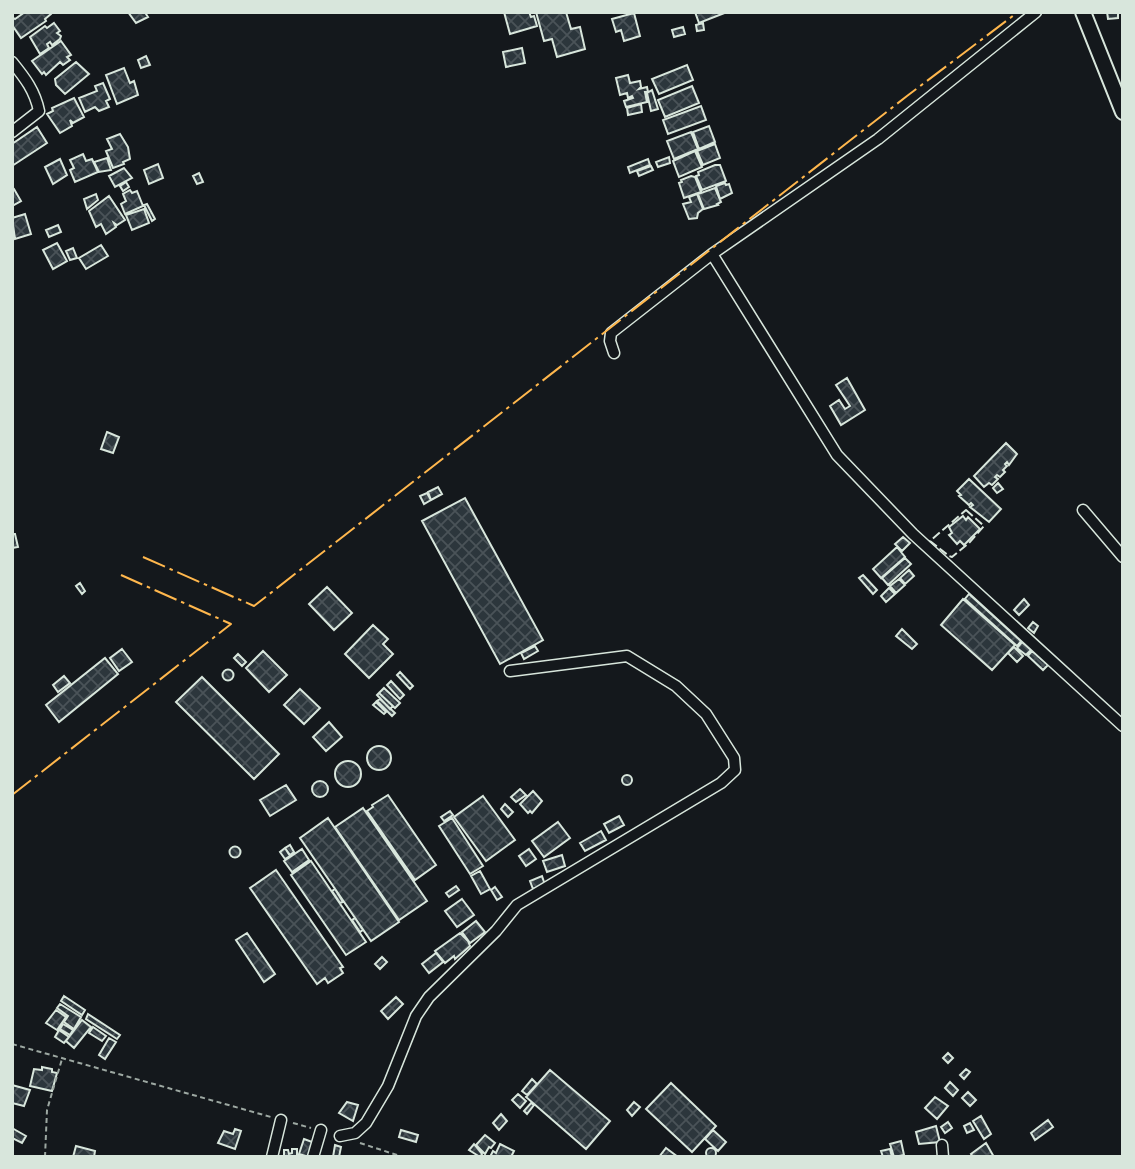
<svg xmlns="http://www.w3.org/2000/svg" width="1135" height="1169" font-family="'IBM Plex Sans',sans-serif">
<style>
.building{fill:url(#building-cross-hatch);stroke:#d8e6dc;stroke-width:2}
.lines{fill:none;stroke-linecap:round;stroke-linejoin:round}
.street-casing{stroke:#d8e6dc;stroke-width:13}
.secondary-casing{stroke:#d8e6dc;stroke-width:18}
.path{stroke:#9da8a2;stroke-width:2;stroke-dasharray:5 3.5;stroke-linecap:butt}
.street{stroke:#14181c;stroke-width:10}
.secondary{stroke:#14181c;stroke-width:14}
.fence{stroke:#d8e6dc;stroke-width:2;stroke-dasharray:9 3.5;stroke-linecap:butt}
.power{stroke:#ffb74d;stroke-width:2;stroke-dasharray:24 5 3.5 5;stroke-linecap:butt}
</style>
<defs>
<pattern id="building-cross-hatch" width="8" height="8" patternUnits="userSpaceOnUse" patternTransform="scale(1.75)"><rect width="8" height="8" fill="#2c363c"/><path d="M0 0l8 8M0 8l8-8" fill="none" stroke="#4a5358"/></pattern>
</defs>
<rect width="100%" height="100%" fill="#14181c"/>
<!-- building -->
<path class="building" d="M25,12h25l1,2 -6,5 1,2 -25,17 -9,-13v-8l3,2z
M128,12h20l-2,2 2,3 -12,6z
M504,12h25l2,5 3,-1 3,10 -27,8z
M536,12h30l5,17 9,-2 5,22 -28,8 -5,-18 -8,2z
M695,12h32l-28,11z
M1107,12h11v6l-10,1z
M634,13l6,23 -16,5 -3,-11 -5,2 -4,-13z
M54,23l6,8 -3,2 4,3 -1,3 -8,6 -2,-3 -3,2 2,4 -9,6 -10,-17 15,-11 2,2z
M703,23l1,7 -7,1 -1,-6z
M683,27l2,7 -11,3 -2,-7z
M61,41l10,14 -4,2 3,3 -7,5 -3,-3 -14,13 -2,-3 -2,2 -10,-13z
M522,48l3,15 -19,4 -3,-15z
M146,56l4,9 -9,3 -3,-8z
M76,62l13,12 -24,20 -9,-9 -1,-6z
M687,65l6,15 -34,14 -7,-15z
M124,68l6,15 4,-2 4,14 -21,9 -11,-29z
M628,75l2,8 10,-2 1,6 -2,2 8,-2 1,5h-3l2,10 -21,5 -2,-6 9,-3 -1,-2 -4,2 -1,-5 -7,2 -4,-17z
M103,83l7,16 -4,2 3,6 -10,4 -4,-4 -10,5 -6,-14 18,-7 -2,-5z
M692,86l7,17 -34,14 -7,-17z
M652,90l6,19 -7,2 -4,-18z
M74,98l10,19 -11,6 -3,-3 2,6 -12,7 -13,-19 6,-3 -1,-3z
M641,104l1,8 -14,3 -1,-7z
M701,106l5,14 -38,14 -5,-14z
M709,126l6,16 -16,7 -6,-17z
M37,127l10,16 -35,23v-22z
M691,132l7,17 -24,10 -7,-18z
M120,134l8,13 2,12 -7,3 1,2 -11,4 -7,-17 6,-2 -5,-10z
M715,144l5,14 -17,7 -6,-14z
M695,151l7,16 -23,10 -6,-16z
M83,154l3,7 6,-2 6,13 -23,10 -5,-12 4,-2 -4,-8z
M669,157l1,6 -12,4 -2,-5z
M107,158l4,12 -12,2 -5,-10z
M60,159l7,16 -14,9 -8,-17z
M648,159l2,6 -20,8 -2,-6z
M158,164l5,14 -14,6 -5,-14z
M715,165h5l6,16 -24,9 -6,-14 3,-1 -1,-3z
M651,166l2,4 -14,6 -2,-5z
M124,168l8,10 -17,9 -6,-11z
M199,173l4,9 -6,2 -4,-8z
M691,176l4,1 6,15 -17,6 -5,-15 3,-1 -1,-2z
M126,182l3,5 -6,4 -3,-5z
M725,183l1,2 3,-1 3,9 -12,6 -4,-13z
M715,188l6,14 -4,2 1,1 -14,4 -6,-15z
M14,189l7,12 -9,5v-16z
M130,190l2,3 5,-2 6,15 -18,8 -4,-10 5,-3 -3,-7z
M96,194l2,6 -11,9 -3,-10z
M697,194l6,15 -5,4 -1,5 -8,1 -6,-15 8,-2 -2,-5z
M109,196l16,24 -8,5 -3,-2 2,4 -10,7 -5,-10 -5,3 -7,-16z
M147,204l8,15 -3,2 -8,-16z
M144,209l5,14 -17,7 -6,-15z
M25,214l6,20 -16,5 -3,-21z
M58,225l3,7 -12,5 -3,-7z
M57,243l10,18 -14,8 -10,-19z
M101,245l7,11 -22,13 -7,-11z
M73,248l4,10 -7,2 -4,-9z
M847,378l18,32 -24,15 -11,-19 9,-6 6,9 5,-3 -14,-21z
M107,432l12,5 -6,16 -12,-4z
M1006,443l11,11 -8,11 -2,-3 -2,2 2,2 -4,4 2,2 -5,5 -3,-2 -2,2 3,2 -6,6 -3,-2 -5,4 -10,-11z
M969,479l32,30 -12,13 -19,-15 3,-2 -2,-2 -2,2 -10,-9 2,-1 -4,-4z
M998,483l5,6 -6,4 -4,-5z
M438,487l4,7 -11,6 -3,-8z
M427,493l4,7 -7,4 -4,-8z
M465,498l78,142 -43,24 -78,-143z
M963,516l3,4 2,-3 12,12 -16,16 -4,-4 -3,3 -8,-9 3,-2 -3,-6z
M12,534h3l3,13 -6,1z
M903,537l7,6 -8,8 -7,-7z
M897,547l8,10 -24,21 -8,-9z
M905,558l6,6 -23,21 -6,-7z
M909,570l5,6 -9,8 -5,-6z
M863,575l14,15 -4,4 -14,-16z
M899,579l6,6 -9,8 -6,-7z
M80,583l5,8 -3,3 -6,-8z
M327,587l25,26 -18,17 -25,-26z
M889,588l6,6 -9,8 -5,-6z
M969,594l52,47 -4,5 -52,-47z
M963,599l52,46 -23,25 -51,-45z
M1024,599l5,6 -10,10 -5,-5z
M1033,622l5,4 -4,7 -6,-5z
M373,625l15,14 -5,5 10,10 -24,24 -24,-24z
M902,629l15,15 -5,5 -16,-13z
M1022,642l9,8 -5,5 -9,-7z
M535,646l3,5 -14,8 -3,-6z
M1014,647l9,9 -6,6 -9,-9z
M122,649l10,13 -13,9 -9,-13z
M263,651l24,24 -18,17 -23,-24z
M1032,651l16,14 -5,5 -15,-14z
M238,654l8,8 -4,4 -8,-8z
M105,658l13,16 -59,48 -13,-17z
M222.5 675a5.5 5.5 0 1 1 11 0a5.5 5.5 0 1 1-11 0Z
M400,672l13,14 -3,3 -13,-14z
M64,676l6,7 -12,9 -5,-7z
M202,677l77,77 -25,25 -78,-77z
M391,681l13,14 -4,4 -13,-14z
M384,688l16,15 -5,5 -16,-15z
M300,689l20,19 -16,16 -20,-19z
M379,693l14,13 -3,3 -13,-14z
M380,699l15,14 -3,3 -15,-15z
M376,702l10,10 -2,2 -11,-9z
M329,722l13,15 -16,14 -13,-14z
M367 758a12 12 0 1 1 24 0a12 12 0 1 1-24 0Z
M335 774a13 13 0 1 1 26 0a13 13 0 1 1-26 0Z
M622 780a5 5 0 1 1 10 0a5 5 0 1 1-10 0Z
M312 789a8 8 0 1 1 16 0a8 8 0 1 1-16 0Z
M286,785l10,15 -26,16 -10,-16z
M520,789l6,6 -10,7 -5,-5z
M533,791l9,10 -10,12 -2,-2 -2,2 -8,-9z
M388,795l48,70 -21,15 -48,-69 6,-4 -1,-2z
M483,796l32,44 -29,21 -32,-44z
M505,804l8,8 -5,5 -7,-8z
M363,808l64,93 -28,19 -64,-93z
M450,811l3,4 -9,6 -3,-4z
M619,816l5,9 -15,8 -5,-9z
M328,818l71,104 -28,19 -71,-103z
M452,818l31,48 -13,8 -31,-48z
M558,822l12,16 -26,19 -12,-16z
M601,831l5,9 -21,11 -5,-8z
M290,845l4,7 -4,3 -5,-7z
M229.5 852a5.5 5.5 0 1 1 11 0a5.5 5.5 0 1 1-11 0Z
M285,848l5,8 -5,3 -5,-7z
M302,849l7,11 -17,12 -8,-11z
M529,849l7,10 -10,7 -7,-10z
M562,855l3,11 -18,6 -4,-11z
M311,861l55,81 -20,13 -55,-80z
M276,870l67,97 -3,1 3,5 -15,10 -3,-5 -8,6 -67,-96z
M480,871l10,18 -9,5 -10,-18z
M542,876l3,9 -12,4 -3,-8z
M456,886l3,4 -10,7 -3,-4z
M495,887l7,10 -5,3 -6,-10z
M335,889l8,13 -3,1 -8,-12z
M462,899l12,16 -17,12 -12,-16z
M355,918l8,12 -3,2 -8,-12z
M476,921l9,11 -15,11 -8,-11z
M247,933l28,41 -11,8 -28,-42z
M460,933l8,8 2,5 -15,13 -1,-3 -9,7 -10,-12z
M436,953l7,9 -14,11 -7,-9z
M382,957l5,5 -7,7 -5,-5z
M64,996l21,14 -3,5 -21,-14z
M396,997l7,7 -15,15 -7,-8z
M60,1004l21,13 -7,12 -10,-7 4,-6 -11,-8z
M56,1010l10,7 -9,13 -11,-7z
M88,1014l32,21 -3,4 -31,-20z
M82,1020l9,7 -17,21 -8,-7z
M63,1024l10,6 -3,5 -10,-6z
M93,1027l13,9 -4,5 -13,-8z
M59,1030l10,7 -5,6 -9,-6z
M109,1038l7,4 -11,17 -6,-4z
M948,1053l5,5 -5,5 -5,-5z
M42,1067l10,2v3l5,1 -5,18 -22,-5 4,-17 8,1z
M966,1069l4,3 -6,7 -4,-4z
M550,1070l60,51 -24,28 -60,-52z
M532,1079l5,5 -10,11 -5,-4z
M950,1082l8,8 -5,6 -8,-8z
M671,1083l45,43 -24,26 -46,-43z
M12,1085l18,5 -6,16 -12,-3z
M968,1092l8,8 -6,6 -8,-8z
M518,1094l8,7 -6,7 -8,-8z
M935,1097l13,9 -11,13 -12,-11z
M347,1102l11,3 -5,16 -14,-8z
M634,1102l6,5 -8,9 -5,-6z
M531,1103l3,2 -7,9 -3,-3z
M501,1114l6,7 -8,9 -6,-7z
M981,1116l10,18 -7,5 -11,-18z
M1048,1120l5,7 -18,13 -4,-7z
M948,1122l4,6 -7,5 -4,-6z
M970,1123l4,7 -7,3 -3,-7z
M936,1126l4,16 -21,2 -3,-12z
M12,1128l14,8 -4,7 -10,-5z
M235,1129l6,2 -6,18 -17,-6 6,-12 9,3z
M401,1130l17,5 -2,7 -17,-5z
M713,1130l13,12 -8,9 -13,-12z
M485,1135l10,8 -4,5 -2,-1 -4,7 -9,-9z
M304,1139l11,4 -6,14 -10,-3z
M901,1141l3,14 -10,2 -4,-13z
M986,1143l8,14h-21l-2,-3z
M474,1144l8,10 -2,3 -11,-7z
M500,1144l14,7 -3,6h-21l3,-6 3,2z
M335,1145l6,2 -2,10h-6z
M76,1146l19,5 -1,6h-21z
M666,1148l12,9h-19z
M706 1153a5 5 0 1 1 10 0a5 5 0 1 1-10 0Z
M292,1149h5v8h-13v-7h4l1,4 3,-1z
M890,1149l2,8h-9l-2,-6z"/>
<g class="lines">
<defs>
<path id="street" d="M12,62c13,16 23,29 27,49l-27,21
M712,254l125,201 76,79 210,192
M614,353l-4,-12 1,-8 101,-79 166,-115 158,-127
M1083,510l40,47
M340,1136l15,-3 11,-10 22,-37 28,-70 13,-19 67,-66 21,-26 204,-122 14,-13 -1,-12 -28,-44 -30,-28 -49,-30 -117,15
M942,1145l1,12
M272,1157l9,-37
M313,1157l8,-27"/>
<path id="secondary" d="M1083,12l40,100"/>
</defs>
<!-- street casing -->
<use href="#street" class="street-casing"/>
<!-- secondary casing -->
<use href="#secondary" class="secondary-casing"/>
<!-- path -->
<path class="path" d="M12,1044l259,73
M293,1123l18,5
M360,1143l43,14
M45,1157l2,-47 15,-51"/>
<!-- street -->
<use href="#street" class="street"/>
<!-- secondary -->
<use href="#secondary" class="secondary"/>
<!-- fence -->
<path class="fence" d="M966,510l18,16 -15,17 -17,14 -3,-1 -19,-15z"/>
<!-- power -->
<path class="power" d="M143,557l111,49 653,-510 111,-84
M12,795l219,-171 -110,-49"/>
</g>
<!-- border -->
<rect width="1135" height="1169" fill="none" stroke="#d8e6dc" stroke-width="28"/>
</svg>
